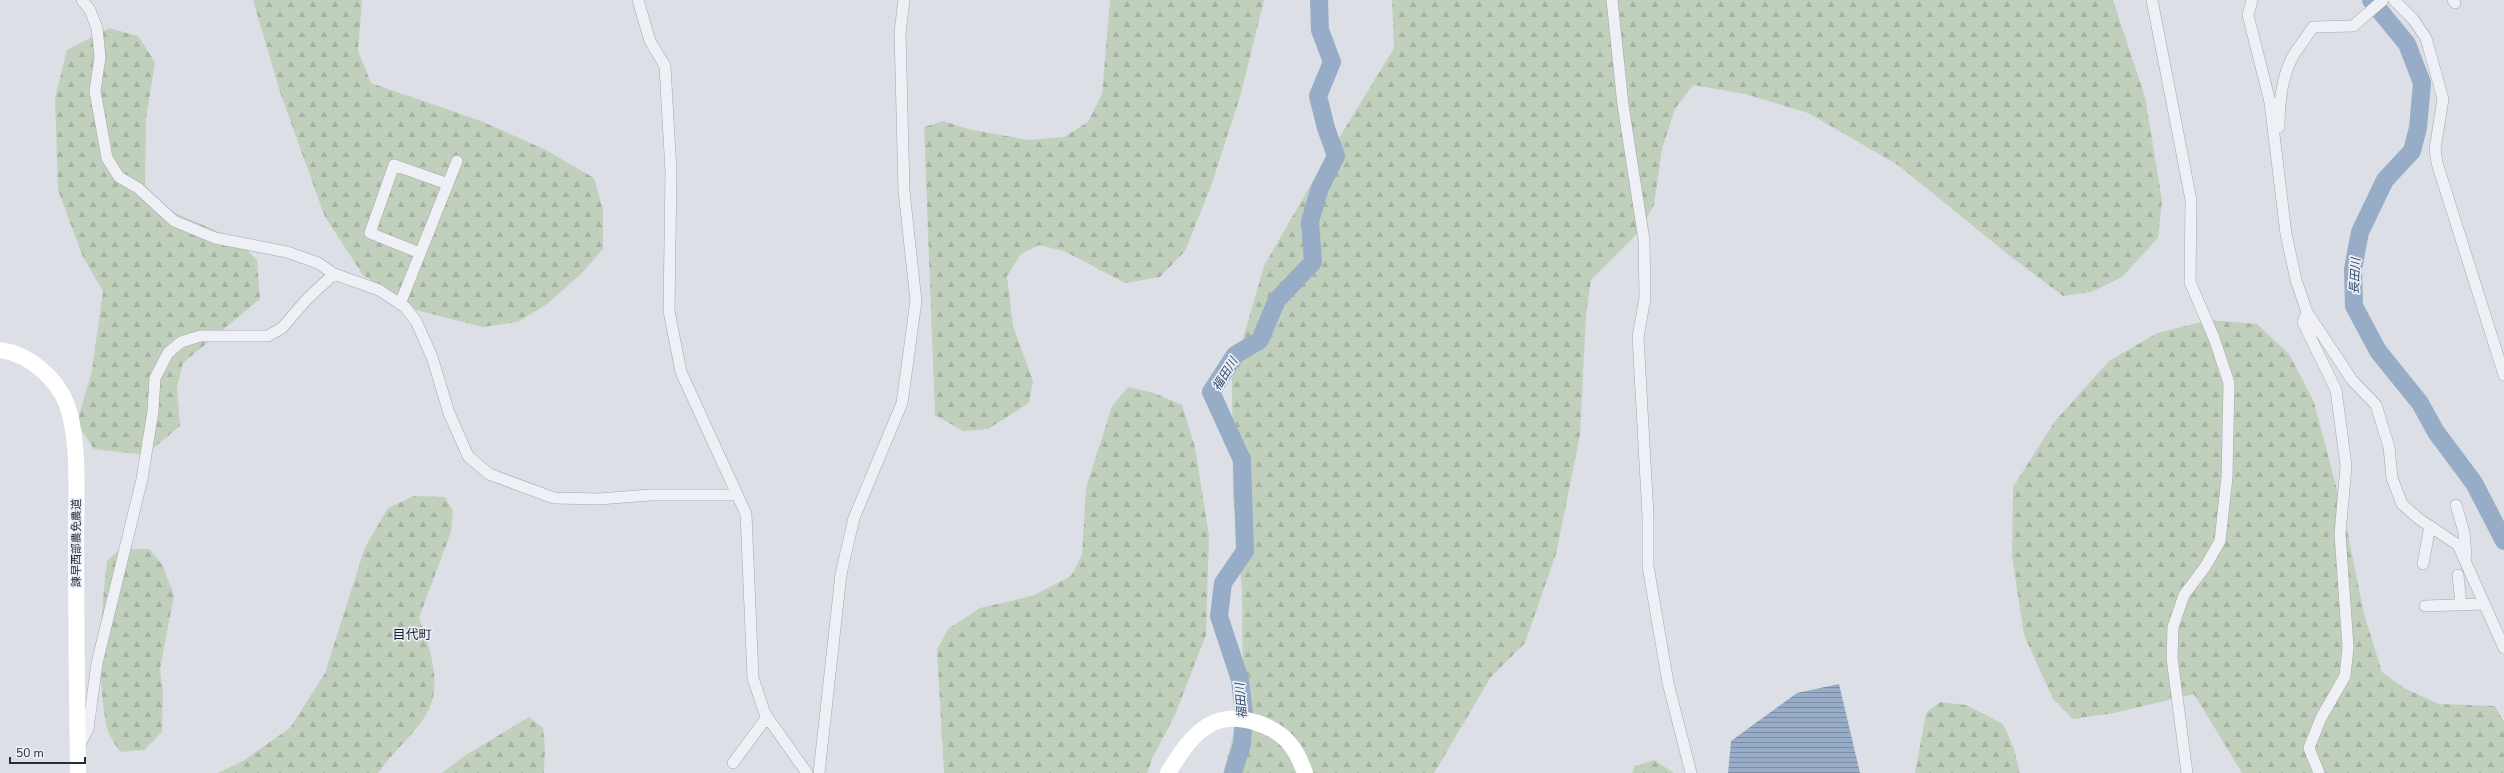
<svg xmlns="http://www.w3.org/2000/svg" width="2504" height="773" font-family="'Nunito Sans','Noto Sans JP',sans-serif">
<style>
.forest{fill:url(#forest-firs)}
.water{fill:url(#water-rules)}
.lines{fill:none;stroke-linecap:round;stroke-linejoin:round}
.river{stroke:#97acc7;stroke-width:18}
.street-casing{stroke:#a2a7b0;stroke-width:12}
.street{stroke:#eff0f5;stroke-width:11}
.secondary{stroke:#fff;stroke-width:16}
.labels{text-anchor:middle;stroke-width:3.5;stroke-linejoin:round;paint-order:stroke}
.street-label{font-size:11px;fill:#262d3c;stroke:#ebeef4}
.water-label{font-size:12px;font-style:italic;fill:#314a6f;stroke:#ebeef4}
.quarter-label{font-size:13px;fill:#181e2d;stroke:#ebeef4}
</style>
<defs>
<pattern id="forest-firs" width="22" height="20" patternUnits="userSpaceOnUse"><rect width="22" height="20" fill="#c1d0bd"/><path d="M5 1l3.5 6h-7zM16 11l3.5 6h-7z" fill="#a6b3a3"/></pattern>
<pattern id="water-rules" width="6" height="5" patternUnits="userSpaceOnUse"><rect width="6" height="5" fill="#97acc7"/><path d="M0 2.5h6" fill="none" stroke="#7b8ca3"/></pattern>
</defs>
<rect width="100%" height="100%" fill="#dce0e6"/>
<!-- forest -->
<path class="forest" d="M253,0h109l-4,51 13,32 110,38 65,29 48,28 9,32v39l-21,24 -36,32 -29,17 -34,5 -67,-17 -53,-35 -38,-58 -45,-125z
M1110,0h154l-24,97 -29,89 -26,65 -25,26 -35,6 -61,-32 -25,-6 -18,9 -14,22 6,50 20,55 -4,22 -41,26 -25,2 -28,-16 -11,-288 19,-6 29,9 57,10 35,-3 24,-15 14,-28z
M1392,0h721l32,97 17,103 -4,38 -36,39 -31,15 -28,4 -53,-40 -112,-91 -90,-52 -63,-19 -52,-9 -18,24 -13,40 -8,56 -17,29 -46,46 -5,35 -6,120 -24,119 -31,89 -34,34 -57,96h-211l20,-73 -1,-110 -9,-93 -1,-120 32,-111 50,-87 80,-131z
M109,28l29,8 17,26 -9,56 -1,67 21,24 71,31 20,20 3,39 -77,64 -6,24 3,39 -35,29 -51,-6 -17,-26 15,-53 11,-79 -20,-34 -25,-67 -3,-92 12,-48z
M2209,320l48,4 32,30 25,48 32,122 18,90 18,58 22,16 35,16 56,2 9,16v51h-262l-48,-79 -80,19 -41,6 -20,-20 -29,-64 -12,-79 1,-69 42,-66 54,-60 48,-28z
M1128,387l26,6 28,12 13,42 14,89 -3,99 -31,80 -22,42 -6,16h-203l-7,-123 11,-21 32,-21 52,-12 39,-20 11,-21 4,-67 26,-82z
M414,496l31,1 8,14 -2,21 -32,86c11,31 26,70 5,100 -14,20 -32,35 -46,55h-160l25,-12 47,-33 35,-55 40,-126 23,-39z
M120,549h29l13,15 12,31 -14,74 3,26 -1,37 -18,18 -24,2c-4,-7 -11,-16 -13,-24 -11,-53 -6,-115 0,-167z
M1940,702l26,3 37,19 11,25 6,24h-105l11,-60z
M529,717l14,11 2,19 -1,26h-102l22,-17z
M1654,760l20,13h-42l3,-7z"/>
<!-- water -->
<path class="water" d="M1839,684l21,89h-132l3,-32 66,-48z"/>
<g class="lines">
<!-- river -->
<path class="river" d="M2371,0l36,44 15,39 -4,45 -6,23 -27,29 -25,52 -7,37 1,37 24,45 42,52 16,29 38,51 30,58
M1233,773l9,-29 2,-30 -4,-34 -21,-64 4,-33 22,-32 -3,-91 -31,-68 24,-37 25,-15 17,-40 36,-38 -3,-41 10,-33 16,-32 -10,-28 -8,-32 14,-34 -12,-32 -1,-30"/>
<defs>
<path id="street" d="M82,0l8,10 7,18 3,29 -5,34 12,67 12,19 19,11 36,33 41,17 72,14 31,11 16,11 45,16 26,17 11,14 16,36 17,56 19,43 21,18 65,24 45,1 51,-4h85
M638,0l12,41 15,25 6,106 -2,139 12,61 65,142 7,164 12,36 42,59
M1612,0l11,105 21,135 1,58 -7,39 10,179v50l20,117 23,90
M2152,0l39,200 -1,82 24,56 15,45 -2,94 -7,64 -15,26 -21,28 -11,32 -1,31 15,115
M2252,0l-4,15 22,87 16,132 10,46 11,32 45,68 24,25 13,42 3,31 10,26 17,15 39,26 46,103
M2394,0l19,19 13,19 17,61 -8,50 2,14 67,212
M2453,0l2,3
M2279,127c0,-23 3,-51 14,-71 6,-10 14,-19 20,-29l40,-1 30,-26
M420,253l-50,-20 24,-68 54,19
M400,304l57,-143
M2307,312l-4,10 33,68 10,76 -6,68 8,113 -3,29 -24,42 -12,30 10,25
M2456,505l8,27 2,24
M2423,564l7,-38
M2458,575l3,29
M2425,606l59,-2
M79,746l9,-17 9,-66 45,-184 11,-68 2,-33 13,-25 13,-11 19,-6h68l14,-8 25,-29 27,-25
M733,763l34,-46
M819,773l22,-199 13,-56 48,-115 14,-102 -12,-110 -4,-159 4,-32"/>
</defs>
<!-- street casing -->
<use href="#street" class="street-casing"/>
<!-- street -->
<use href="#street" class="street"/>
<!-- secondary -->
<path class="secondary" d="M0,350c29,4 57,28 67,55 13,36 9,96 9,135 0,78 1,155 2,233
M1168,773c11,-18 25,-41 45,-50 25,-11 65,2 80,25 5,7 9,17 12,25"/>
</g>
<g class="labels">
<!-- street labels -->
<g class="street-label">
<text transform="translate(76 543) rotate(-90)" y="4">諫早西部農免農道</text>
</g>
<!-- water labels -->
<g class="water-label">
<text transform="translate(2355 276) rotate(-87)" y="4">長田川</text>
<text transform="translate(1225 374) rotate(-58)" y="4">福田川</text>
<text transform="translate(1241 701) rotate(-95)" y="4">福田川</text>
</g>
<!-- quarter labels -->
<g class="quarter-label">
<text x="412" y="639">目代町</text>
</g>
</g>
<!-- scale -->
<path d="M10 757v6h75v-6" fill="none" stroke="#262d3c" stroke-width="2"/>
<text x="16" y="757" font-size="12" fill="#262d3c" stroke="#ebeef4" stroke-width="3" paint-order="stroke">50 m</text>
</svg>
